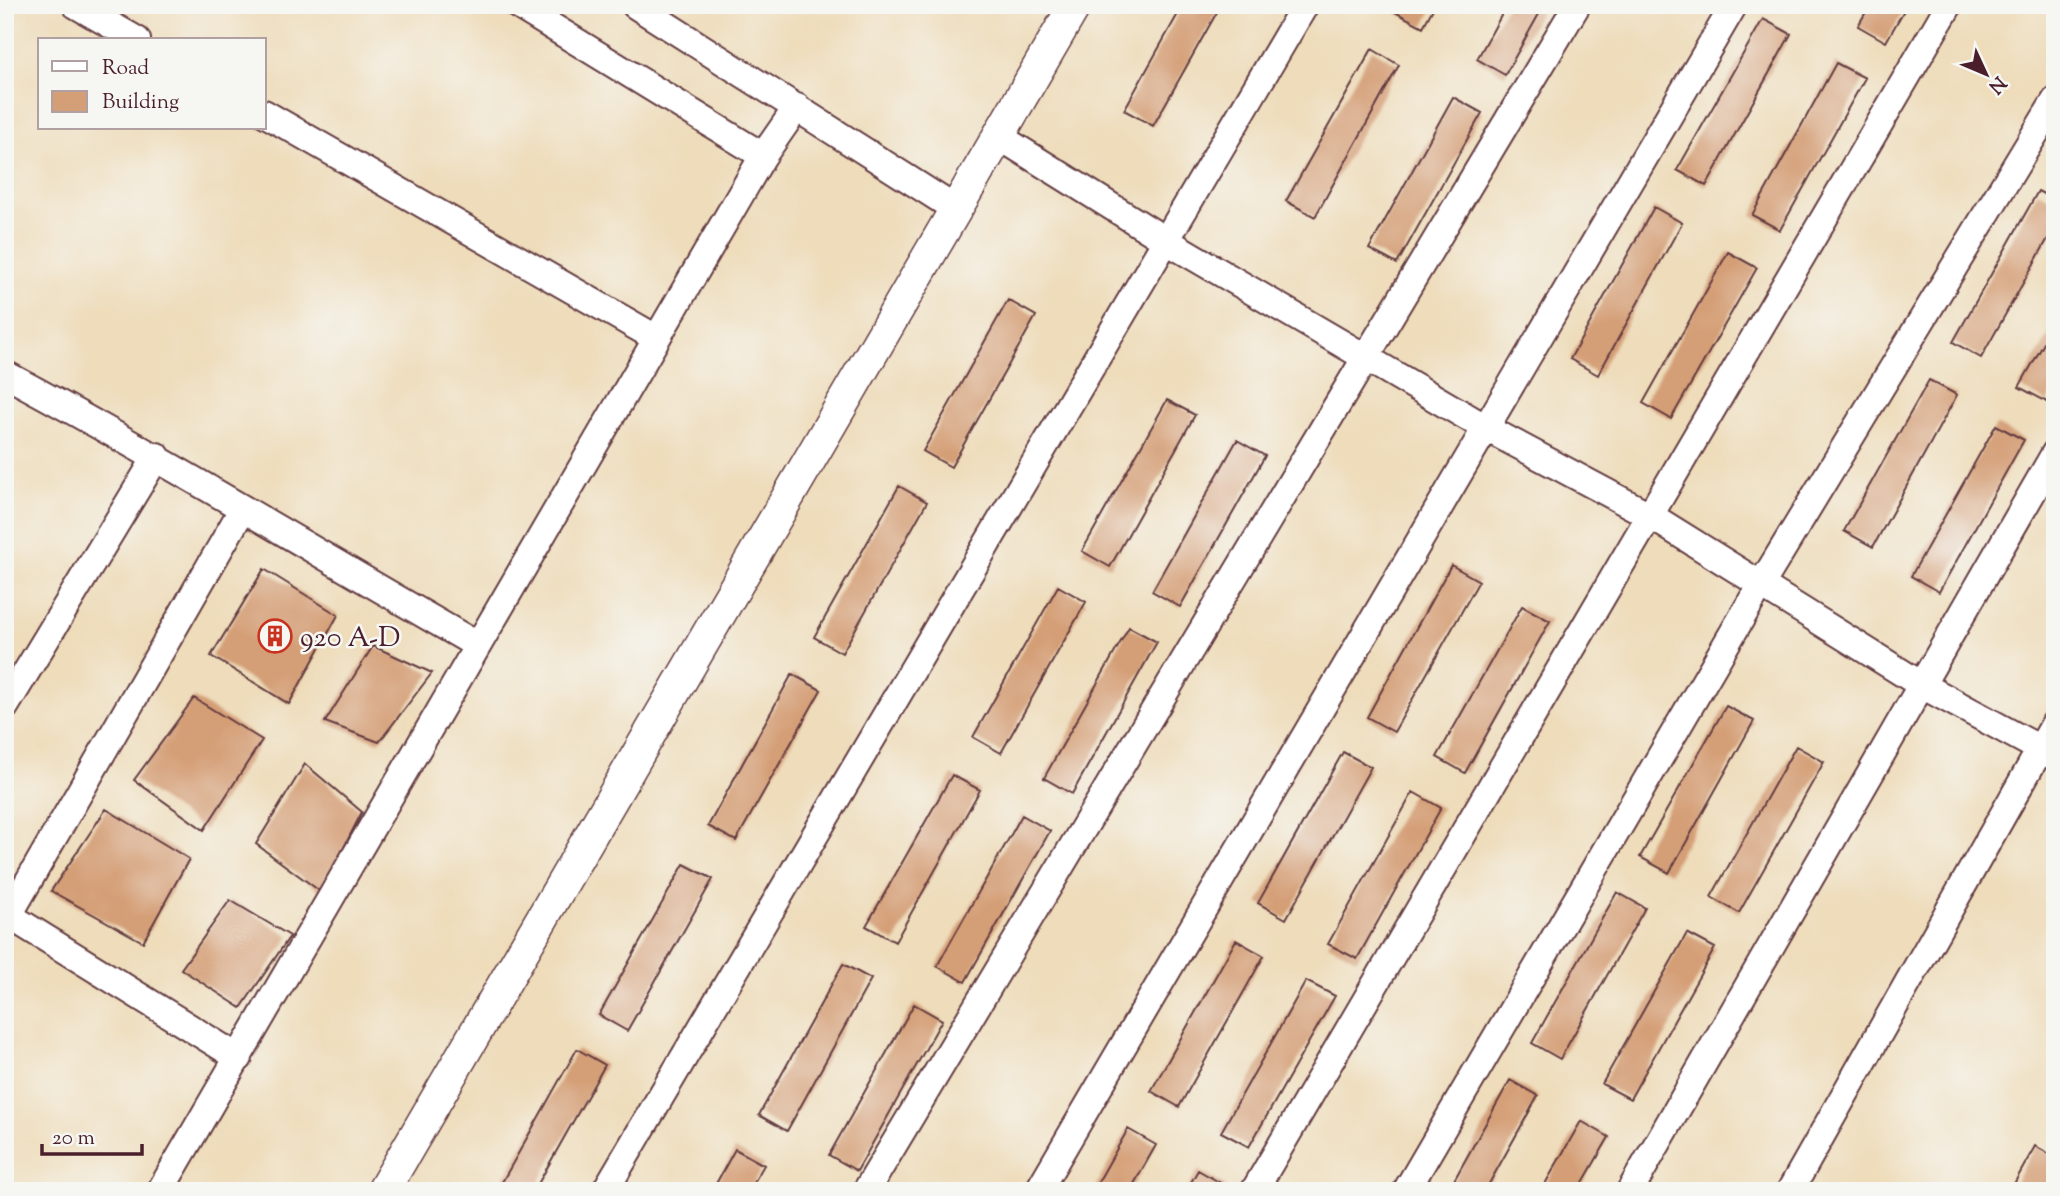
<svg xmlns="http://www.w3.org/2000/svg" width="2060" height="1196" font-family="'Sorts Mill Goudy',serif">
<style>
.building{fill:#d49e76}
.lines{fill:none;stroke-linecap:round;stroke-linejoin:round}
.minor-casing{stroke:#633b40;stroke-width:30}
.tertiary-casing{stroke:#633b40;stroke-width:35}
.minor{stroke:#fff;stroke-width:26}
.tertiary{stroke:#fff;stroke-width:32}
.labels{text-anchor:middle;stroke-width:5;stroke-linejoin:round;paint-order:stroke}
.poi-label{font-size:28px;fill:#4a1f2b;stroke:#f6f6f2;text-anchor:start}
</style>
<rect width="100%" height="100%" fill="#f6f6f2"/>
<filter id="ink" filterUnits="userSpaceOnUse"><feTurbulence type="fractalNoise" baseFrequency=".0143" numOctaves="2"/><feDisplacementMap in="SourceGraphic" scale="14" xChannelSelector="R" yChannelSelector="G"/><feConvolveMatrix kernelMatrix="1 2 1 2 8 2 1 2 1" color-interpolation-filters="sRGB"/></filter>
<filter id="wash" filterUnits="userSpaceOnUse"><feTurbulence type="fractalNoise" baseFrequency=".00686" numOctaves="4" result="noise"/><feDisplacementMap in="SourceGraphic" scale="28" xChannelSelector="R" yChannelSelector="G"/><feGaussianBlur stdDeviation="1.57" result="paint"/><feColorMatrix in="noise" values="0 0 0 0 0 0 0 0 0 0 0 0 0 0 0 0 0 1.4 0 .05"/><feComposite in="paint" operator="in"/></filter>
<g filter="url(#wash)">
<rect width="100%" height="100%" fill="#eedcba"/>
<g id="blocks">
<!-- building -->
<path class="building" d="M1183,5h38l-68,121 -29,-16z
M1398,5h37l-12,22 -28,-15z
M1507,5h37l-39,70 -28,-16z
M1870,5h37l-21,37 -28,-16z
M1763,19l28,15 -85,152 -29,-16z
M1372,49l27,16 -84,152 -29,-16z
M1836,63l29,15 -85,152 -28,-15z
M1453,97l29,16 -85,151 -28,-15z
M2038,191l17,9v26l-74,132 -28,-16z
M1654,207l28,16 -84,152 -28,-16z
M1728,252l29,16 -86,151 -28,-16z
M1008,300l28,16 -85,151 -28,-16z
M2055,324v65l-8,13 -28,-15z
M1929,380l28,15 -84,152 -29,-16z
M1167,400l28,15 -85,152 -28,-16z
M1996,425l28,15 -85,152 -28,-16z
M1237,440l28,16 -85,151 -28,-16z
M899,486l28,16 -85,151 -28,-16z
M1451,565l28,16 -85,151 -27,-15z
M264,569l74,46 -49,89 -78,-48z
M1058,586l28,16 -85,151 -28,-16z
M1522,606l28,15 -85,152 -28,-16z
M1129,627l28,15 -85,152 -28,-16z
M373,646l59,27 -53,69 -54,-20z
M792,674l29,16 -85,151 -28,-15z
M194,698l68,42 -58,90 -70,-50z
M1726,706l28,15 -85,152 -29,-16z
M1796,746l28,16 -85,151 -28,-16z
M1343,752l28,15 -85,152 -28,-16z
M305,764l57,48 -41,80 -65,-48z
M952,775l28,15 -85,152 -29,-16z
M1413,792l28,16 -84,151 -29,-15z
M106,809l83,50 -46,83 -92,-51z
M1022,815l28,16 -85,151 -28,-16z
M684,864l29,15 -86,152 -28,-16z
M1617,892l28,16 -85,151 -28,-16z
M230,900l60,36 -49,72 -60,-39z
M1687,933l28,15 -85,151 -28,-15z
M1236,940l28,16 -85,151 -28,-16z
M843,964l28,15 -84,152 -28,-16z
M1306,981l29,15 -86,151 -28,-15z
M914,1004l28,16 -85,151 -28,-16z
M577,1049l28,16 -71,126h-37z
M1510,1080l28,16 -53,95h-37z
M1581,1121l28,16 -31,54h-37z
M1128,1129l28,16 -26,46h-37z
M2035,1146l20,11v20l-8,14h-37z
M735,1149l29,16 -15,26h-37z
M1198,1170l28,16 -3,5h-37z"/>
</g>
</g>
<g filter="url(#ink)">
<use href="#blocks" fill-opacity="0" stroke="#633b40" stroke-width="2"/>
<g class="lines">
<defs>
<path id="minor" d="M76,5l61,35
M517,5l246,151
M635,5l322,205
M264,113l392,225
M1000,137l165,103 321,188 165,88 269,168 135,73
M5,374c160,86 315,181 472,271
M5,707l152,-251
M5,913l234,145
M5,922l237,-412
M160,1191l603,-1035 34,-49
M605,1191l700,-1186
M866,1191l711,-1186
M1038,1191l696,-1186
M1254,1191l695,-1186
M1406,1191l356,-608 293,-482
M1630,1191l425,-738
M1790,1191l265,-468"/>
<path id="tertiary" d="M383,1191l692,-1186"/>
</defs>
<!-- minor casing -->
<use href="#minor" class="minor-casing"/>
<!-- tertiary casing -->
<use href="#tertiary" class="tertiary-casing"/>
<!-- minor -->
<use href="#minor" class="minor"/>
<!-- tertiary -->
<use href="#tertiary" class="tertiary"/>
</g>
</g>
<!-- icons -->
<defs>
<symbol id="building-ring" viewBox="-11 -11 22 22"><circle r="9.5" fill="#f6f6f2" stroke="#c8321e" stroke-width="1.5"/><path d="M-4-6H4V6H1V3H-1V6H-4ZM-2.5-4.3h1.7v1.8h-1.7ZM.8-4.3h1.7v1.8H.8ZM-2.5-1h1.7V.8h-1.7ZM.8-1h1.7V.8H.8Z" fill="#c8321e"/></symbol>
</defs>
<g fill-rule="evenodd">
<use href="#building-ring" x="256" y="617" width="38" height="38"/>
</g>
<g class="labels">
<!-- poi labels -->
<g class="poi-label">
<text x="300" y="646">920 A-D</text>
</g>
</g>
<!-- margin -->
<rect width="2060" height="1196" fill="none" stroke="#f6f6f2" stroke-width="28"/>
<!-- legend -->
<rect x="38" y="38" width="228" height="91" fill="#f6f6f2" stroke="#b1a0a2" stroke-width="2"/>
<rect x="52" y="61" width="35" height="10" fill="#ffffff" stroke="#b1a0a2" stroke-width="2"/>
<text x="102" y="74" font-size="21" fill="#4a1f2b">Road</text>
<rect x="52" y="91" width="35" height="21" fill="#d49e76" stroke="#b1a0a2" stroke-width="2"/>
<text x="102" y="108" font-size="21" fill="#4a1f2b">Building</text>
<!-- north arrow -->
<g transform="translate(1986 74) rotate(134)" stroke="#f6f6f2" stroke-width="5" paint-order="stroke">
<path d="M0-5L12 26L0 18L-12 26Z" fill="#4a1f2b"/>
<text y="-10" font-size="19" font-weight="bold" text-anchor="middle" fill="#4a1f2b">N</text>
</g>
<!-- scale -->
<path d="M42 1144v10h100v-10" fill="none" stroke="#4a1f2b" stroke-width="3.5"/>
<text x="52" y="1144" font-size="21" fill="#4a1f2b" stroke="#f6f6f2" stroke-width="5" paint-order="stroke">20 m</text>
</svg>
